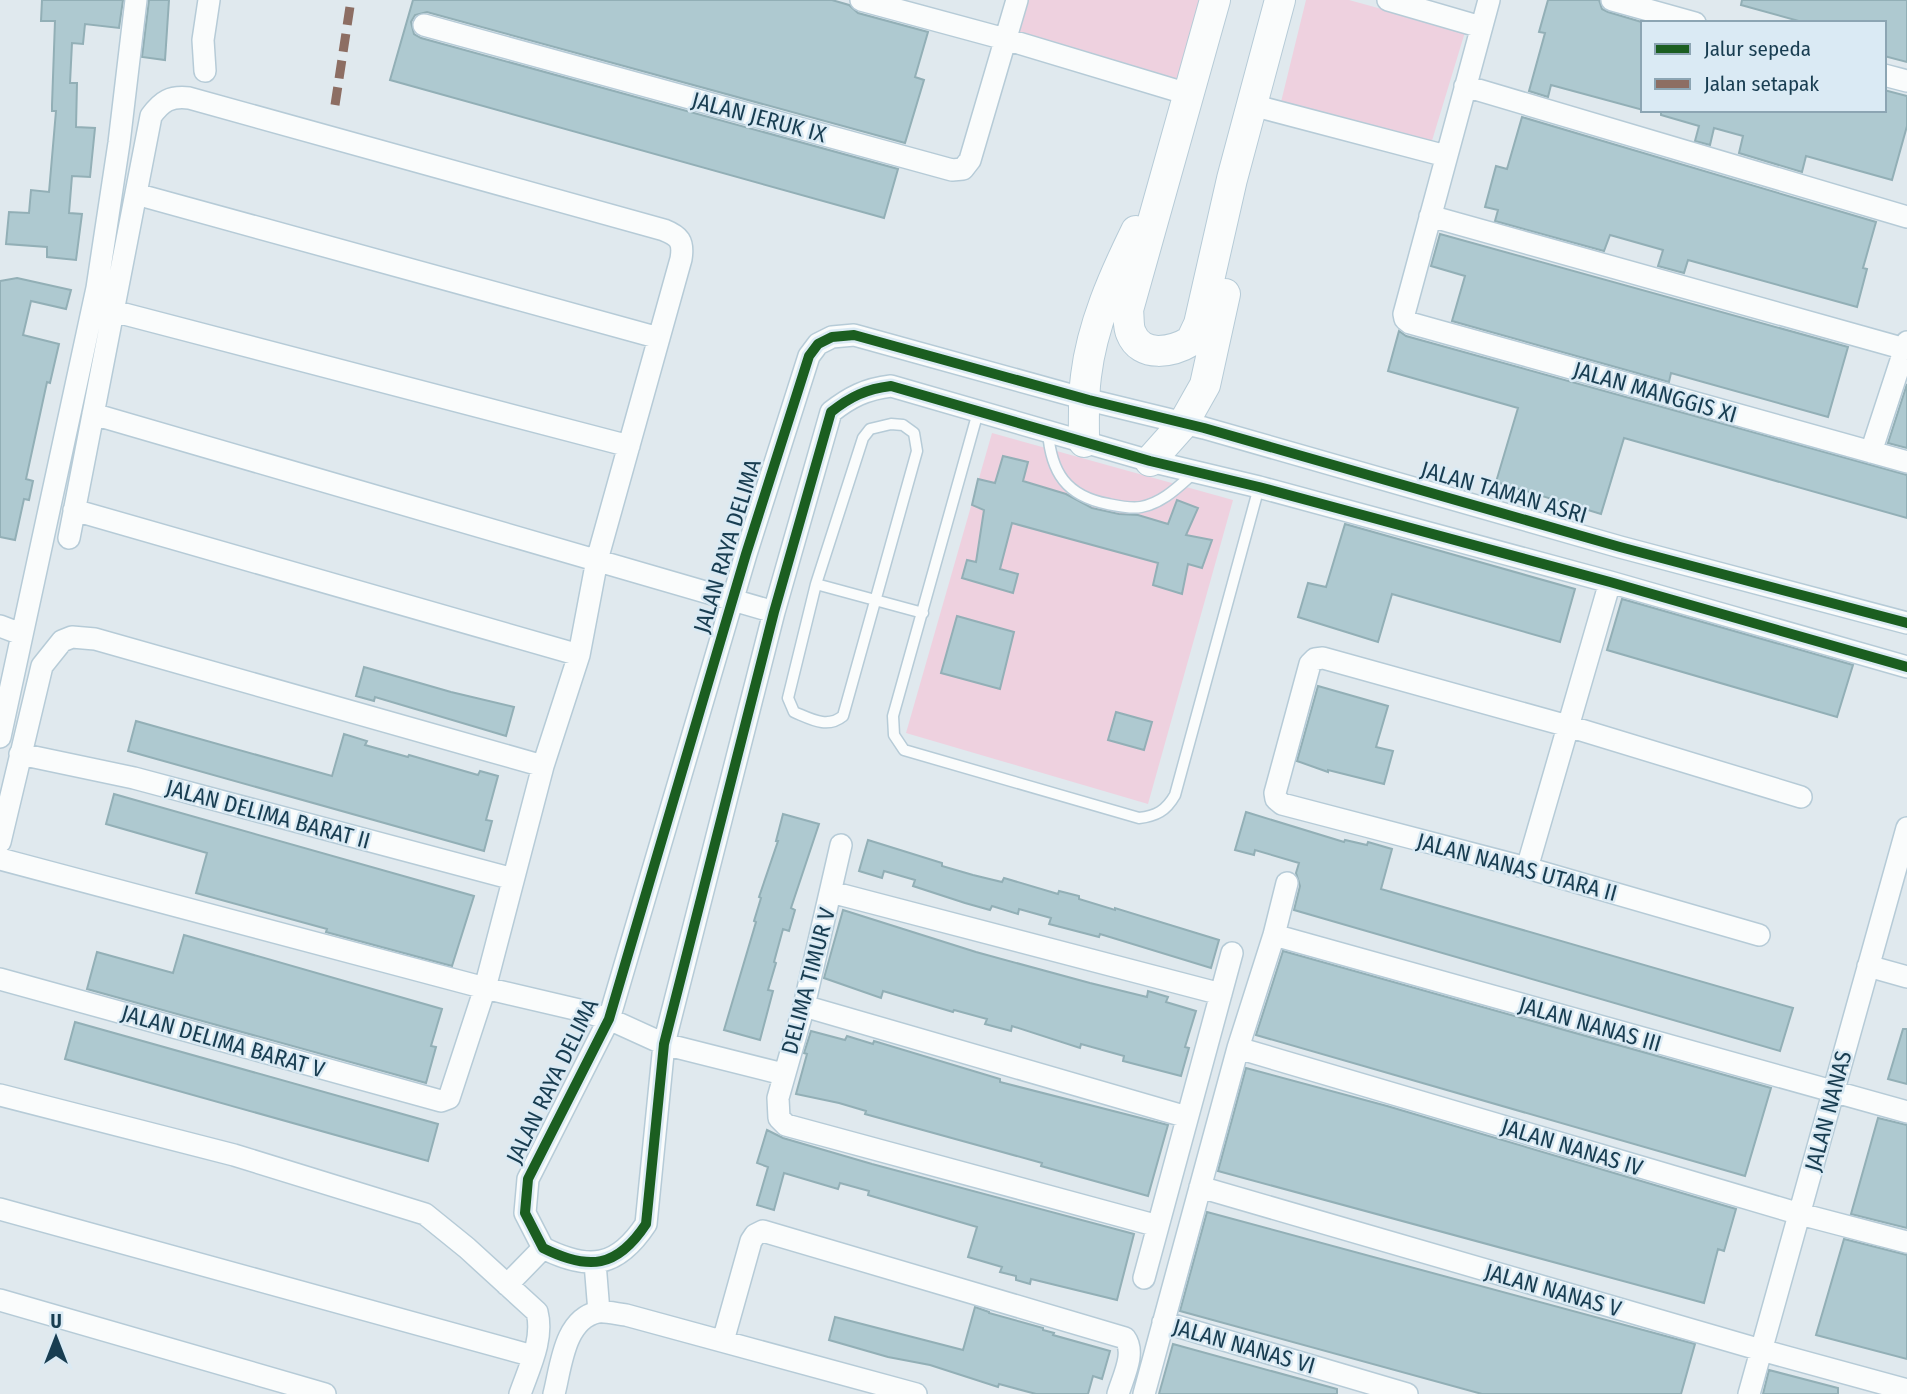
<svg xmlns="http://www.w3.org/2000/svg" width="1907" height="1394" font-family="'Fira Sans Condensed',sans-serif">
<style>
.green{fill:#eed1df}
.building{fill:#aec9d0;stroke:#92afb6;stroke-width:2}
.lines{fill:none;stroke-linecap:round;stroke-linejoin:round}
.service-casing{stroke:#b6cbd7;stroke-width:13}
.minor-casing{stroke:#b6cbd7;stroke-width:24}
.secondary-casing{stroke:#b6cbd7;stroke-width:32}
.service{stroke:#fafcfc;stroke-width:10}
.minor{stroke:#fafcfc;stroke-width:21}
.secondary{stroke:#fafcfc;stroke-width:30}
.quiet{stroke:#8d6e63;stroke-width:9;stroke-dasharray:18 9;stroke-linecap:butt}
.cycleway-casing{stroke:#daeaf4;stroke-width:15}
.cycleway{stroke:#1b5e20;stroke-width:10}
.labels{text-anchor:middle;stroke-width:5;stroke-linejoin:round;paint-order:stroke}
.street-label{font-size:23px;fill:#183d51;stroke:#daeaf4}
</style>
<rect width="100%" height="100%" fill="#e0e9ee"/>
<!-- green -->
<path class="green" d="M1025,0h179l-24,82 -165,-49z
M1306,0h43l116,32 -34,112 -150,-42z
M992,433l241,67 -85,304 -242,-71z"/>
<!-- building -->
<path class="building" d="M42,0h81l-4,28 -34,-4 -2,20 -11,-1 -2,40h7l-1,44 19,1 -5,49 -18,-1 -3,37 13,1 -6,46 -29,-3v-10l-41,-3 3,-32 20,1 2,-23 18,2 7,-81h-4v-6l3,-84h-14z
M149,0h20l-4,60 -23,-3z
M413,0h419l17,5 9,8 70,19 -13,45 9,3 -19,63 -478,-131 -12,3 -4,7 3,12 7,4 477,131 -14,49 -494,-138z
M1548,0h51l3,9 6,3 37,11h-2v87l-92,-25 -3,12 -19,-6 16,-58 -6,-1z
M1742,0h165v62l-23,-6v-33h-78l-65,-18z
M1884,90l23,6v30l-15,54 -86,-24 -4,16 -63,-19 4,-17 -29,-8 -4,17 -15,-4 4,-15 -38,-11v-5h223z
M1522,117l354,105 -13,46 4,1 -10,38 -169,-47 -4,13 -26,-7 5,-16 -53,-15 -6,16 -109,-30 3,-11 -13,-3 11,-41 11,3z
M1440,234l408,113 -20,70 -157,-44 -2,9 -217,-61 13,-45 -34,-10z
M17,278l54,12 -5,19 -35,-8 -8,34 36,9 -9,39 -3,-1 -21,97 7,2 -4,19 -5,-1 -9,41 -15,-3v-256z
M1399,331l7,5 501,139v43l-283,-80 -23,76 -105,-32 22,-74 -130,-37z
M1907,384v64l-19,-5z
M1003,456l25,6 -5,19 43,13 26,14 27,6 19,1 30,9 9,-24 21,8 -12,27 26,5 -10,28 -14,-4 -6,30 -29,-9 5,-22 -146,-40 -12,46 18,5 -5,19 -51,-15 5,-18 9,2 8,-52 -12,-5 6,-26 17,4z
M1345,524l230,65 -15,53 -168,-48 -14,48 -80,-25 10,-34 18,4z
M1622,599l231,66 -16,52 -230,-67z
M957,616l57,16 -14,57 -59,-16z
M364,667l87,25 63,15 -8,29 -131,-39 -1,4 -18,-5z
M1318,686l70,20 -12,41 17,4 -9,33 -56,-14v2l-31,-11z
M1116,712l36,10 -8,28 -36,-10z
M136,721l196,55 12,-42 23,7 -2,4 43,12 1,-2 69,20 2,-4 18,5 -12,44 6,1 -8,30 -356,-100z
M114,794l360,102 -22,70 -126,-34 1,-3 -131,-36 11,-40 -101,-29z
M1246,812l98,30 1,-2 22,5 1,-3 24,7 -11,40 412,119 -13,43 -486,-141 6,-24 -4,-13 3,-10 -44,-13 -1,5 -19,-5z
M783,814l36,10 -28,84 4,2 -6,21 -6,-2 -9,33 2,1 -8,27 5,1 -13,49 -36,-10 32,-108 -2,-1 7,-23 -2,-1 19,-56h-2z
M868,840l74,23v3l31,9 29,7 2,-4 54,16 1,-3 20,5v3l36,11v-2l104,32 -8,28 -111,-34 -1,3 -50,-13 2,-6 -32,-9 -1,5 -26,-8 -2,4 -25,-7 -52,-17 2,-6 -31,-9 -2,7 -23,-7z
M843,910l133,42 114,31 57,14 1,-6 20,6 -2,5 30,9 -11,36 4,1 -8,28 -58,-15 1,-5 -43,-12 -1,4 -68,-22 -1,5 -26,-7 2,-5 -33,-9 -1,2 -70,-21 -2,7 -57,-20z
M184,935l258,74 -11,37 5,1 -10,36 -339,-94 10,-37 76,21z
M1283,951l488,137 -26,88 -489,-141z
M75,1022l363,102 -10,37 -363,-102z
M1903,1029h4v55l-19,-5z
M811,1031l34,9 2,-4 26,8 1,-3 126,38v3l168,43 -20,71 -107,-30 1,-3 -47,-13 -130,-36 1,-3 -27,-8 -43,-9 11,-40 -3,-1z
M1246,1068l141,38 349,103 -12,42 -6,-2 -14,54 -486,-132z
M1878,1118l29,7v103l-56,-14z
M767,1130l16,8 89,26 262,70 -17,66 -86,-21 -1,5 -14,-4v-4l-16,-4 2,-5 -34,-10 9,-30 -109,-32 1,-4 -29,-8 -2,6 -54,-16 -10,37 -17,-5 11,-38 -11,-4z
M1207,1212l488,132 -14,50h-199l-302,-83z
M1844,1239l63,16v104l-91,-24z
M975,1307l14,5v1l54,15v2l11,3 -1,2 57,16 -8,28 -9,-3 -5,18h-52l-37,-10 -1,3 -68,-22 -42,-8 -59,-17 6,-23 128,33z
M1173,1344l164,45v5h-178z
M1769,1370l69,18v6h-75z"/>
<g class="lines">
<defs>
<path id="service" d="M978,412l-85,304 1,19 10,15 235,68c17,-2 27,-7 36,-23l84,-308
M891,424l12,1 11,8 3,18 -74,265c-16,13 -32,3 -49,-4l-6,-14 28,-114 47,-146 7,-9z
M1048,432c3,40 18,64 60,72 10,2 23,5 33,3 22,-4 38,-21 54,-35
M816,584l107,29"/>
<path id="minor" d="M861,0l144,39 183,55
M1388,0l93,27
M1489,0l-85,314 1,5 5,4 497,139
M1612,0l83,23
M424,25l528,145 11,-1 7,-9 47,-160
M205,71l-2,-31 6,-40
M1884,75l23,6
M1465,86l442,131
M1252,105l194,51
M136,194l523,144
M1430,216l475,133
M113,311l516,135
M93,414l681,198
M1871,452l36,-110
M74,510l505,145
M1907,623l-287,-76 -416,-119 -115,-28 -235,-65 -22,2 -14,7 -9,12 -63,198 -137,465 -81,160 -3,34 18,35c46,23 74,20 103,-24l18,-180 110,-432 57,-200c19,-15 35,-23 60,-26l259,75 109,26 351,95 297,85
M0,626l21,8
M0,737l97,-449 22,-145 17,-143
M20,754l114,24 379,101
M0,842l42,-176 20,-25 10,-4 23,2 448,127
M841,845l-37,161 -26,92 1,20 7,7 372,101
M0,859l485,129 94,22 30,9 55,25 119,30
M1527,868l83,-286
M831,892l390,102
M1274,935l633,177
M1759,935l-232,-67 -245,-64 -6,-5 -1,-6 35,-129 5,-5 8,-1 245,68 233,71
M1868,966l39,11
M0,979l441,122 8,-3 36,-110 58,-222 36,-111 18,-95 84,-301c3,-18 -2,-23 -17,-29l-475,-132c-19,-2 -27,3 -38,18l-82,422
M804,1006l383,111
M1238,1048l562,166 107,28
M0,1095l234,60 191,59 42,34 70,64c7,27 -8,56 -17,82
M1200,1187l561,163 146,40
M0,1209l533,147
M595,1263l4,49
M1144,1278l88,-325
M507,1285l36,-37
M0,1300l325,94
M1163,1322l244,72
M723,1341l28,-100 4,-6 8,-4 362,107c11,15 -2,39 -7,56
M554,1394c7,-27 10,-75 44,-82 8,-1 19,2 28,3l290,79
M1144,1394l94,-346 36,-113 13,-52
M1749,1394l158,-566"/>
<path id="secondary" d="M1215,0l-87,310c1,7 0,17 3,23 10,26 42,19 60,8l8,-17 33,-145 48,-179
M1084,442c0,-22 -1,-44 2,-66 6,-51 28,-100 50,-145
M1150,461l33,-37 22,-39 20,-91"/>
</defs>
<!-- service casing -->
<use href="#service" class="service-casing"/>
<!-- minor casing -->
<use href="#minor" class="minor-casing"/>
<!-- secondary casing -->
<use href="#secondary" class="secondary-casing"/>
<!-- service -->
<use href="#service" class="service"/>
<!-- minor -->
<use href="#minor" class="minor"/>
<!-- secondary -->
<use href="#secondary" class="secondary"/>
<!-- quiet -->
<path class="quiet" d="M335,105l16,-105"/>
<defs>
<path id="cycleway" d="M1907,623l-287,-76 -416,-119 -115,-28 -235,-65 -22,2 -14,7 -9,12 -63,198 -137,465 -81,160 -3,34 18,35c46,23 74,20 103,-24l18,-180 110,-432 57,-200c19,-15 35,-23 60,-26l259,75 109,26 351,95 297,85"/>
</defs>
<!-- cycleway casing -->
<use href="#cycleway" class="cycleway-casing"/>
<!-- cycleway -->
<use href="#cycleway" class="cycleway"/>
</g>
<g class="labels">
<!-- street labels -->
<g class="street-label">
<text transform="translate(759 117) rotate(15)" y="8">JALAN JERUK IX</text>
<text transform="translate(1655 392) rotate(16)" y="8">JALAN MANGGIS XI</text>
<text transform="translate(1504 492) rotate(16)" y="8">JALAN TAMAN ASRI</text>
<text transform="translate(727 546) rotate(-73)" y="8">JALAN RAYA DELIMA</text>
<text transform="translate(268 814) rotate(15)" y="8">JALAN DELIMA BARAT II</text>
<text transform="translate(1517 867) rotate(15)" y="8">JALAN NANAS UTARA II</text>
<text transform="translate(808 981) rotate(-75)" y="8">DELIMA TIMUR V</text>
<text transform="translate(1590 1024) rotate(16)" y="8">JALAN NANAS III</text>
<text transform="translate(223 1041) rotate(16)" y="8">JALAN DELIMA BARAT V</text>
<text transform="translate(552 1081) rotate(-64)" y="8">JALAN RAYA DELIMA</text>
<text transform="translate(1828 1111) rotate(-75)" y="8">JALAN NANAS</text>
<text transform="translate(1572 1147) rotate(17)" y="8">JALAN NANAS IV</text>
<text transform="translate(1553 1290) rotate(16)" y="8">JALAN NANAS V</text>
<text transform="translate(1244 1346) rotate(16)" y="8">JALAN NANAS VI</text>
</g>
</g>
<!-- legend -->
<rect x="1641" y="21" width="245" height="91" fill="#daeaf4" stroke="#8ca5b3" stroke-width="2"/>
<rect x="1655" y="44" width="35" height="10" fill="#1b5e20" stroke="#8ca5b3" stroke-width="2"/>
<text x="1704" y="56" font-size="21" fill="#183d51">Jalur sepeda</text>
<rect x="1655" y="79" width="35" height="10" fill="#8d6e63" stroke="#8ca5b3" stroke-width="2"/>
<text x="1704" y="91" font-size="21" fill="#183d51">Jalan setapak</text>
<!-- north arrow -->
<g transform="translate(56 1338)" stroke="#daeaf4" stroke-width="5" paint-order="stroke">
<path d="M0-5L12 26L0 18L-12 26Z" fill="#183d51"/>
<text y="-10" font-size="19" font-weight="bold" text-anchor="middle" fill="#183d51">U</text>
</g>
</svg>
